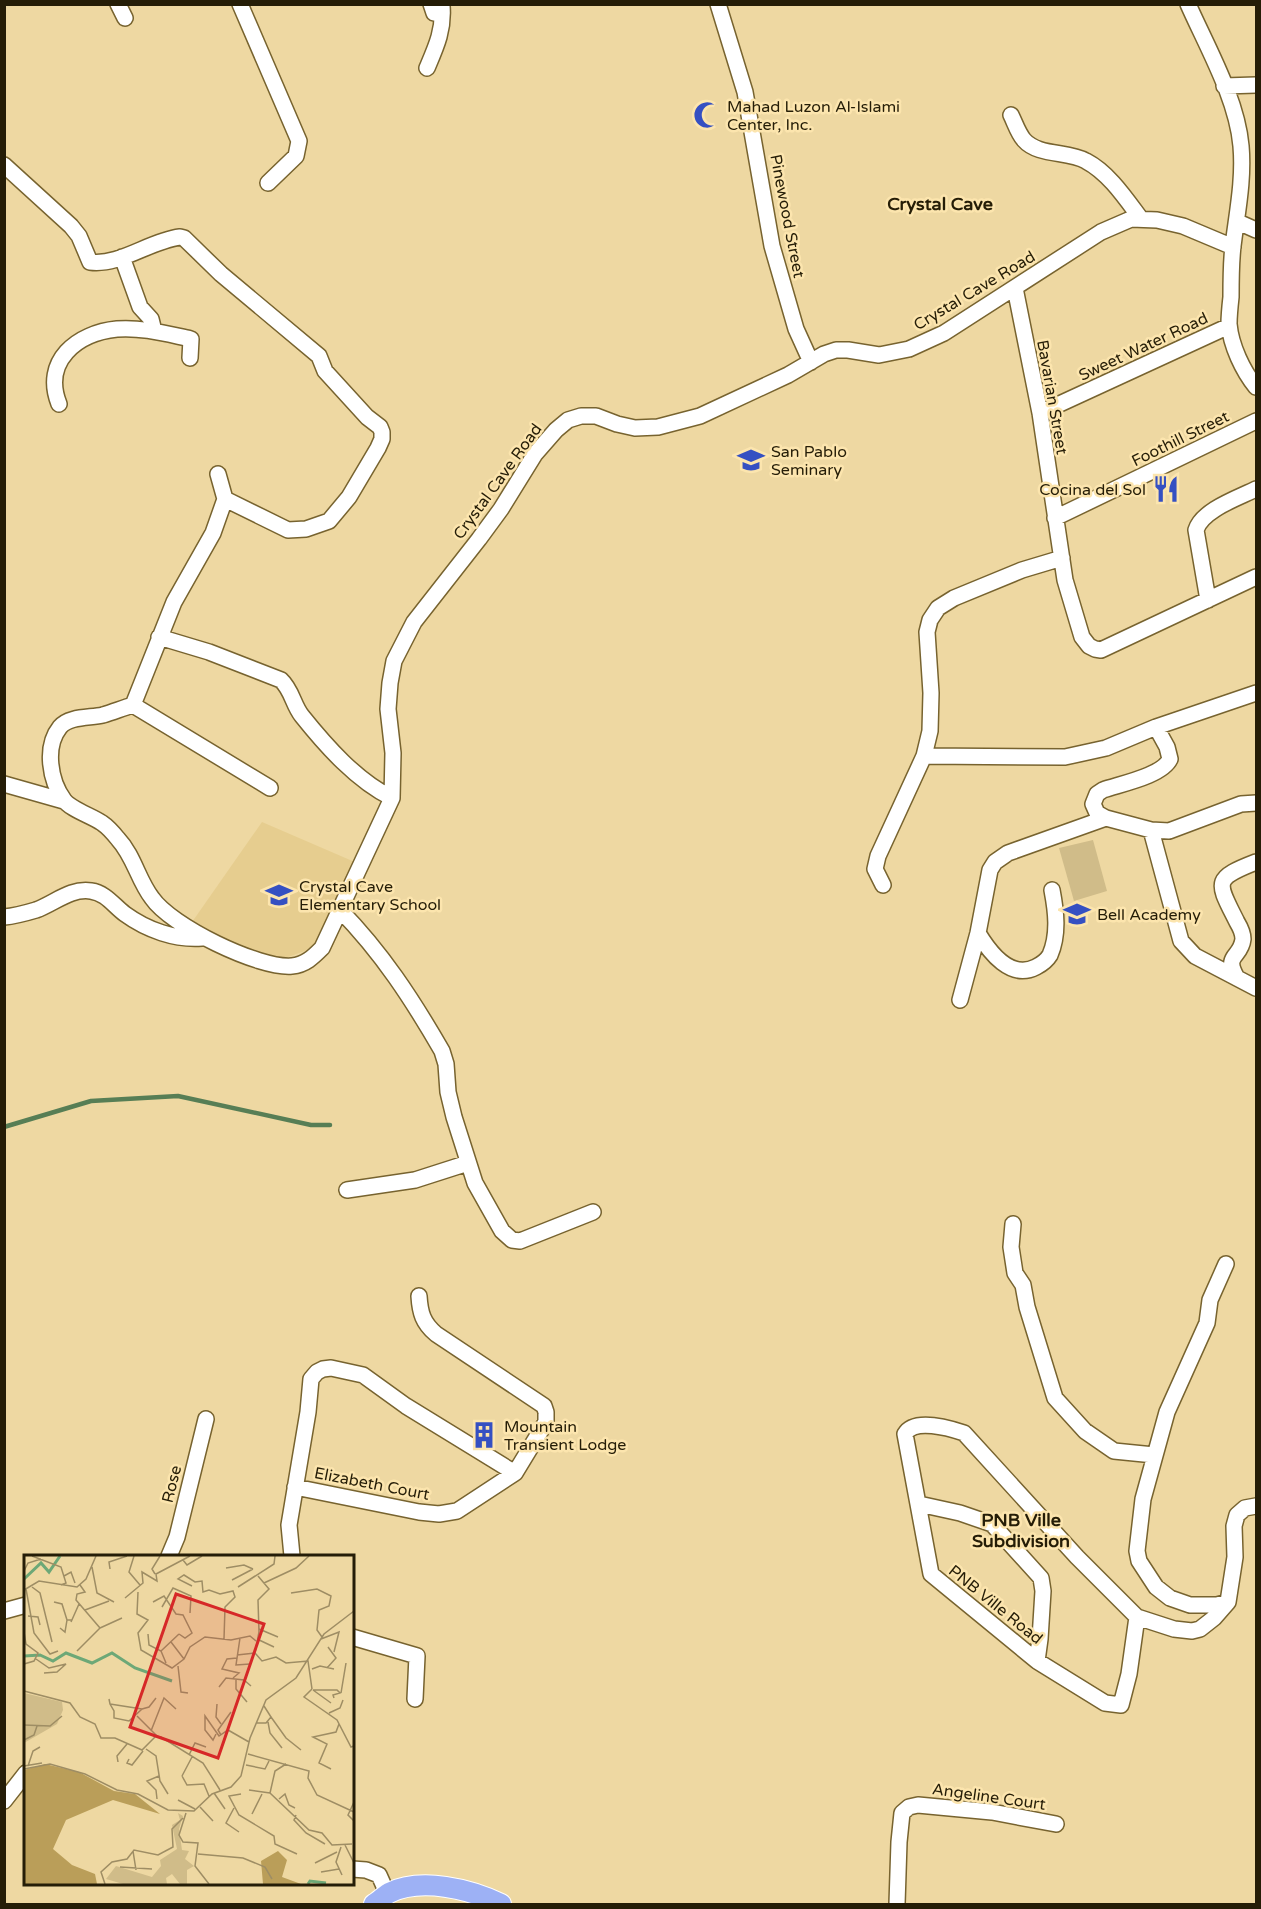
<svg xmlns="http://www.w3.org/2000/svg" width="1261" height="1909" font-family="'Varela Round',sans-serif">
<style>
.built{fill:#e6cd8f}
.green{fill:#d0bc89}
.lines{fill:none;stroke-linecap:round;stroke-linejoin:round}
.stream{stroke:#577e55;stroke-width:4.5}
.minor-casing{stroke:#77632f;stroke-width:18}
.major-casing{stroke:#fff;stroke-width:22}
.minor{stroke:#fff;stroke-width:15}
.major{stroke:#9db1f5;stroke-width:20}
.labels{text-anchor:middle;stroke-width:5;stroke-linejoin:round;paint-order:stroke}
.poi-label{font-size:16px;fill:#251d07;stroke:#fce5ae;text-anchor:start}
.street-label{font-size:16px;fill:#251d07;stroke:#fce5ae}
.neighbourhood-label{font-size:18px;font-weight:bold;fill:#251d07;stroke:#fce5ae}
.inset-river{fill:none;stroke:#6da877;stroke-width:3}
.inset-road{fill:none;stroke:#9e8d64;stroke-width:1.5}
.view{fill:#d62828;fill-opacity:0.15;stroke:#d62828;stroke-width:3}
.inset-edge{fill:none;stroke:#251d07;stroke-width:3}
</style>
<rect width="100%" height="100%" fill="#eed8a2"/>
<!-- built -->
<path class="built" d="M262,822l102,44 -43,79 -41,15 -21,-5 -69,-30z"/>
<!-- green -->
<path class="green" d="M1093,840l14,51 -33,10 -15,-53z"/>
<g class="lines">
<!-- stream -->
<path class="stream" d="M4,1127l87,-26 87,-5 133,29h19"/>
<defs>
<path id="minor" d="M118,4l7,14
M240,4l59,137 -3,15 -28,27
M718,4l27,88 27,154 24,83 15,33
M1188,4c19,43 49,95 53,142 3,34 -4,67 -8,100 -2,17 -2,34 -2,51 -1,9 -2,19 -2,27 2,22 14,47 27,63
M427,68c9,-21 17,-38 15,-62l-8,7 -3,-9
M1224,86l32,-1
M1011,115c4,8 7,18 13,25 14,16 44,11 62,21 23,12 40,38 55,58
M4,165l67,61 8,10 11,26c30,4 59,-21 90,-25l4,1 37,36 98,82 6,15 42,46 13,10 2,5v7l-4,9 -29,49 -20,24 -23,8 -18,1 -63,-31 -7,-25
M1238,222l18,8
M122,257l18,50 11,12 3,12
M1015,288l25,125 25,167 17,57 7,9 6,3 6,1 155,-73
M59,404c-17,-43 18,-71 58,-75 25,-2 50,5 74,10l-1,19
M1040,413l189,-87
M1055,518l201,-97
M1062,558l-40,12 -68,28 -16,10 -8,12 -3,12 4,61 -1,38 -6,25 141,1 41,-9 50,-21 11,20 3,12c-8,17 -50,25 -67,31l-6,4 -4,10 4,9 9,5 45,12 18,1 72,-27 15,-1
M1208,600l-12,-70c6,-20 42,-32 60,-41
M159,637l50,15 72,28c11,10 12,25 21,36 24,30 55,65 90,82
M133,705c-10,3 -20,7 -30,10 -13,3 -34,1 -43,12 -16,20 -10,54 4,73 6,9 28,16 38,23 6,4 12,11 16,16 16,17 20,41 34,59 19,28 107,71 140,68 13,-1 21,-9 30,-18l70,-150 1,-45 -5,-44 2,-26 4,-22 20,-39 65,-83 22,-30 34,-55 21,-24 12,-10 13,-4h15l21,8 18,4 23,-1 42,-11 88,-41 36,-21 12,-4h12l31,5 30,-6 35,-16 157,-101 30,-13 26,1 26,6 50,21
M133,705l41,-103 39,-69 12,-34
M133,705l137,83
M1156,727l100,-34
M4,784l60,17
M1151,830l30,111 14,15 61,32
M883,885l-8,-16 3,-13 46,-100
M340,910c42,43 72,89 102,141l4,13 2,28 6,25 21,66 27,48 10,9 8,1 73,-29
M4,917c11,-1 22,-4 32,-7 19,-7 34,-22 55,-19 15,2 23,15 34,23 22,16 50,26 77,24
M978,933c12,20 33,47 58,34 6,-3 11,-7 14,-12 9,-21 6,-44 2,-65
M1236,976c-12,-22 5,-18 7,-37 0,-6 -3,-12 -6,-17 -20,-40 -25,-43 19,-60
M960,1000l18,-67 12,-63 5,-8 13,-9 98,-35
M347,1190l68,-10 53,-17
M1013,1224l-2,23 4,26 8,12 4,22 28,91 30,33 29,20 40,4
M1226,1264l-16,36 -3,23 -40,89 -24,87 -6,52 2,10 17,26 14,11 20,7h27l11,-3
M295,1487l124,25 20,2 18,-3 58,-38 31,-51v-10l-2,-6 -108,-72c-13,-11 -16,-21 -17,-38
M919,1504l41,9 32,11 49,54 2,13 -3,48 -3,22
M169,1556l8,-19 29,-118
M292,1556l-3,-31 19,-113 3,-33 6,-7 6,-3 8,-1 32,7 43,31 109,67
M4,1611l22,-6
M1137,1617l-8,57 -8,31 -16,-2 -68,-42 -106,-87 -26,-140c9,-16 44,-6 59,-1l113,124 60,60 37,12 18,2 8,-2 14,-11 14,-16 7,-45 -1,-31 3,-11 8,-7 11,-2
M352,1637l65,19 -2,43
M4,1801l22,-28
M352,1869l14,1 13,5 8,18
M897,1904l2,-62 3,-29 7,-6 9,-2 74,7 64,12"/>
<path id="major" d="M374,1904c5,-3 10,-8 15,-11 32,-16 81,-4 112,11"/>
</defs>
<!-- minor casing -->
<use href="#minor" class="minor-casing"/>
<!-- major casing -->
<use href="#major" class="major-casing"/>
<!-- minor -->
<use href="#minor" class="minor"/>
<!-- major -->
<use href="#major" class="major"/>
</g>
<!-- icons -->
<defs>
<symbol id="mosque-bare" viewBox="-9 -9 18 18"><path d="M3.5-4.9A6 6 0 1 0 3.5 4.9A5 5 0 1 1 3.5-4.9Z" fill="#3550c2" stroke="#fce5ae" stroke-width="2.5" paint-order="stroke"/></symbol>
<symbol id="school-bare" viewBox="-9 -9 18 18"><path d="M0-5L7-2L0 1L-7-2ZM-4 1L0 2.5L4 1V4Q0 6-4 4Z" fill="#3550c2" stroke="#fce5ae" stroke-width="2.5" paint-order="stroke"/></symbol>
<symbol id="restaurant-bare" viewBox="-9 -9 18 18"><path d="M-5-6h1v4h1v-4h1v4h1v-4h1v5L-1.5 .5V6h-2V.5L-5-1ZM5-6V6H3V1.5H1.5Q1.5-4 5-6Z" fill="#3550c2" stroke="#fce5ae" stroke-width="2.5" paint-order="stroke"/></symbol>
<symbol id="building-bare" viewBox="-9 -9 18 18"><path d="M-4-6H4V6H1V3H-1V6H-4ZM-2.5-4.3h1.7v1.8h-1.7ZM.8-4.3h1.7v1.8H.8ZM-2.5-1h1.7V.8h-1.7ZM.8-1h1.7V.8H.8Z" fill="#3550c2" stroke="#fce5ae" stroke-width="2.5" paint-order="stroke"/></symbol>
</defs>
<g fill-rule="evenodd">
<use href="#mosque-bare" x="688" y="96" width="38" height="38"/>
<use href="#school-bare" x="732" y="441" width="38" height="38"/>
<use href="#restaurant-bare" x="1147" y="470" width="38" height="38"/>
<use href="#school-bare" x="260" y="876" width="38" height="38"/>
<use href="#school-bare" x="1058" y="895" width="38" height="38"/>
<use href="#building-bare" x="465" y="1416" width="38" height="38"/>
</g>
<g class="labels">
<!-- poi labels -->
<g class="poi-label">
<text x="727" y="112">Mahad Luzon Al-Islami<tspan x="727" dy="18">Center, Inc.</tspan></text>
<text x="771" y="457">San Pablo<tspan x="771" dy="18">Seminary</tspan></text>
<text x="1146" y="495" text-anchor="end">Cocina del Sol</text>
<text x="299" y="892">Crystal Cave<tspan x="299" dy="18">Elementary School</tspan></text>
<text x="1097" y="920">Bell Academy</text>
<text x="504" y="1432">Mountain<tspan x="504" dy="18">Transient Lodge</tspan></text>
</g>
<!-- street labels -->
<g class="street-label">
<text transform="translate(788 216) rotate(79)" y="6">Pinewood Street</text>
<text transform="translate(974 290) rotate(-31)" y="6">Crystal Cave Road</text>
<text transform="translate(1143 346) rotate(-25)" y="6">Sweet Water Road</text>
<text transform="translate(1053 397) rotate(80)" y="6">Bavarian Street</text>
<text transform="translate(1180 438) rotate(-26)" y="6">Foothill Street</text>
<text transform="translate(497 481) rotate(-54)" y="6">Crystal Cave Road</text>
<text transform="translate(372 1483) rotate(11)" y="6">Elizabeth Court</text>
<text transform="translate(171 1484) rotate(-76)" y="6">Rose</text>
<text transform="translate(996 1604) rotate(39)" y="6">PNB Ville Road</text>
<text transform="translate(989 1796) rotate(8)" y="6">Angeline Court</text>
</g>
<!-- neighbourhood labels -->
<g class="neighbourhood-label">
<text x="940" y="210">Crystal Cave</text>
<text x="1021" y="1526">PNB Ville<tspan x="1021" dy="21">Subdivision</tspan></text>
</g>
</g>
<!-- overview -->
<g transform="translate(24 1555)">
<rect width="330" height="330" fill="#eed8a2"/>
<path d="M0,138l38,9 1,8 -6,14 -33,19zM154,258l5,3 -4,13 3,21 7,1 -4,8 9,7 -7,4v14h-7l-8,-10 -6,4 1,6h-44l-17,-5 10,-13 36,11 9,-11 -1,-6 17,-11 -5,-24 8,-5z" fill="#d0bc89"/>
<path d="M21,209l34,8 35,19 21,3 25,20 -47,-14 -47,20 -13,29 19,16 23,9 2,10h-73v-114zM254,296l9,9 -5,17 19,7h-38l-2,-23z" fill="#ba9e59"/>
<path class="inset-river" d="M0,24l17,-16 8,9 11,-16M0,101l16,-1 13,6 13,-8 26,10 20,-10 23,15 37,13M284,329l2,-3 16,2"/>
<path class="inset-road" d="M8,1l29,11 5,16 -5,2M110,1l-5,16 11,13M159,5l4,5 15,-9M68,12l5,26 17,9M202,13l18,-3 9,4M86,14l-1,-7 18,-6M0,16l4,-8 13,-4M131,19l-3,-5 8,-13M40,21l7,-4 4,11M234,21l11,13 -11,11 1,32 -4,21 7,8 14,-4 10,6 22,-2 4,28M208,25l21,-11M240,28l32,-15 13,-12M168,31l-14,-7 6,-4 11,7 7,-1 1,11 6,-2 11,4 13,-3 2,6 -10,10 -1,32M8,32l8,6 12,49M214,32l36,-23 1,-8M2,34l8,44 16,21 8,-3M0,35l15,-9 38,6 9,-8 10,-23M114,37l-1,22 11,6 -10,13 3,17 31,18 12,-9 6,-12 15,-10 26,3 19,-4 6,5M267,38l26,-4 14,7 -2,10 -10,4 -2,20 5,7M101,43l18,-15 -1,-11 15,9 -1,-7 34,-18M30,47l8,2 5,16h5M129,47l11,-6 12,18 7,1 9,18 -7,5 -6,-4M138,52l11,-19 18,8 -1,17M61,55l24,-9M4,61l10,1 2,8M47,67l8,-18M36,73l5,4 2,-12M76,73l22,-10M235,74l19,8M0,77l2,12 12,9 -4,8 -10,3M124,79l1,11 12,6 5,12M216,83l-4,27 14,-1M233,84l17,8M297,84l18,-7 -5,20M147,87l13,17M53,96l23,-23 -24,-28 1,-6 8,-2 -5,-7M137,96l18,-17M213,100l18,-2M12,104l13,9 17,-4 -9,8 -13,1M154,111l3,26 7,1M303,113l9,-10 -8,-11M288,114l8,-3 14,3M209,123l6,-5 -17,-4 5,-10 10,-1M212,125v9l11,13M195,132l7,-9 18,2 7,6M288,134l-8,8 33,23 14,27 3,-1M289,135h24l3,3 -7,2 1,3M289,135l18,13M0,136l46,12 10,14 15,7 6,14h14l27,12 14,-14 5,1 42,26 17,27M317,138l5,-30M85,144l1,5 4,7v7l15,3 13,-12 -32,-5M193,149l-1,13 5,7M118,154l7,-2 7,-9M305,158l11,-5 3,-8M113,161l20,20M247,162l15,21 15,12M244,167l2,11 12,15M233,168h9l5,-6 -7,-11M0,170l26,1 12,-10M127,176l13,-33 12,11M192,179l-3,6 -8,-10v-14l14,20 9,-6 21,12M197,180l-3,-5 13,-18M0,185l10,-5 3,-9M122,194l10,7 4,25 8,13M224,199l61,17 -1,7 9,17 37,17M165,200l6,-12 11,4M105,204l-2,4 5,2 11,-14M94,207l-1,-6 10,-12M262,209l-11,7 -5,22 39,37 13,3 10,12 20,-1M222,210l19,4 4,-8M0,211l18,-3M4,211l5,-15 7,-4M0,214l26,-5 35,10 32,16 21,4 30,16 26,1 18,-17 19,-7 10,-11 9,-38 16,-38 30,-22 28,-44 30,-23M307,214l-12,-6 8,-19 -14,-7 23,-5 3,-8M158,221l5,9 17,-1 5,12M158,221l10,-19M225,235l21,3M190,238l11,16M217,239l-12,2 10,19 35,21 1,8 22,10M133,244l-1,-9 -9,-9 12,-5M255,244l6,-5 4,11 6,3M154,245l17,9M330,247l-6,13 6,6M176,252l13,14M210,253l-8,15 13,9M162,258l-7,22 4,7 15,1 -3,23 14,18M228,259l10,-20M272,260l-2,5 12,13 19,11M321,290l9,18M317,292l-5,15 6,13M109,296l3,19M174,299l45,4 22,9 7,12M291,308l22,-11M96,312l32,2M297,317l18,-3M81,329l-4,-12 11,-10 15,-3 7,-9 24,5 15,-8 -1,-18 11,-11"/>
<path class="view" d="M152,39l88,30 -46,134 -88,-31z"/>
<rect width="330" height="330" class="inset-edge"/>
</g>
<!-- border -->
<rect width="1261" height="1909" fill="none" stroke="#251d07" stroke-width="12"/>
</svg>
